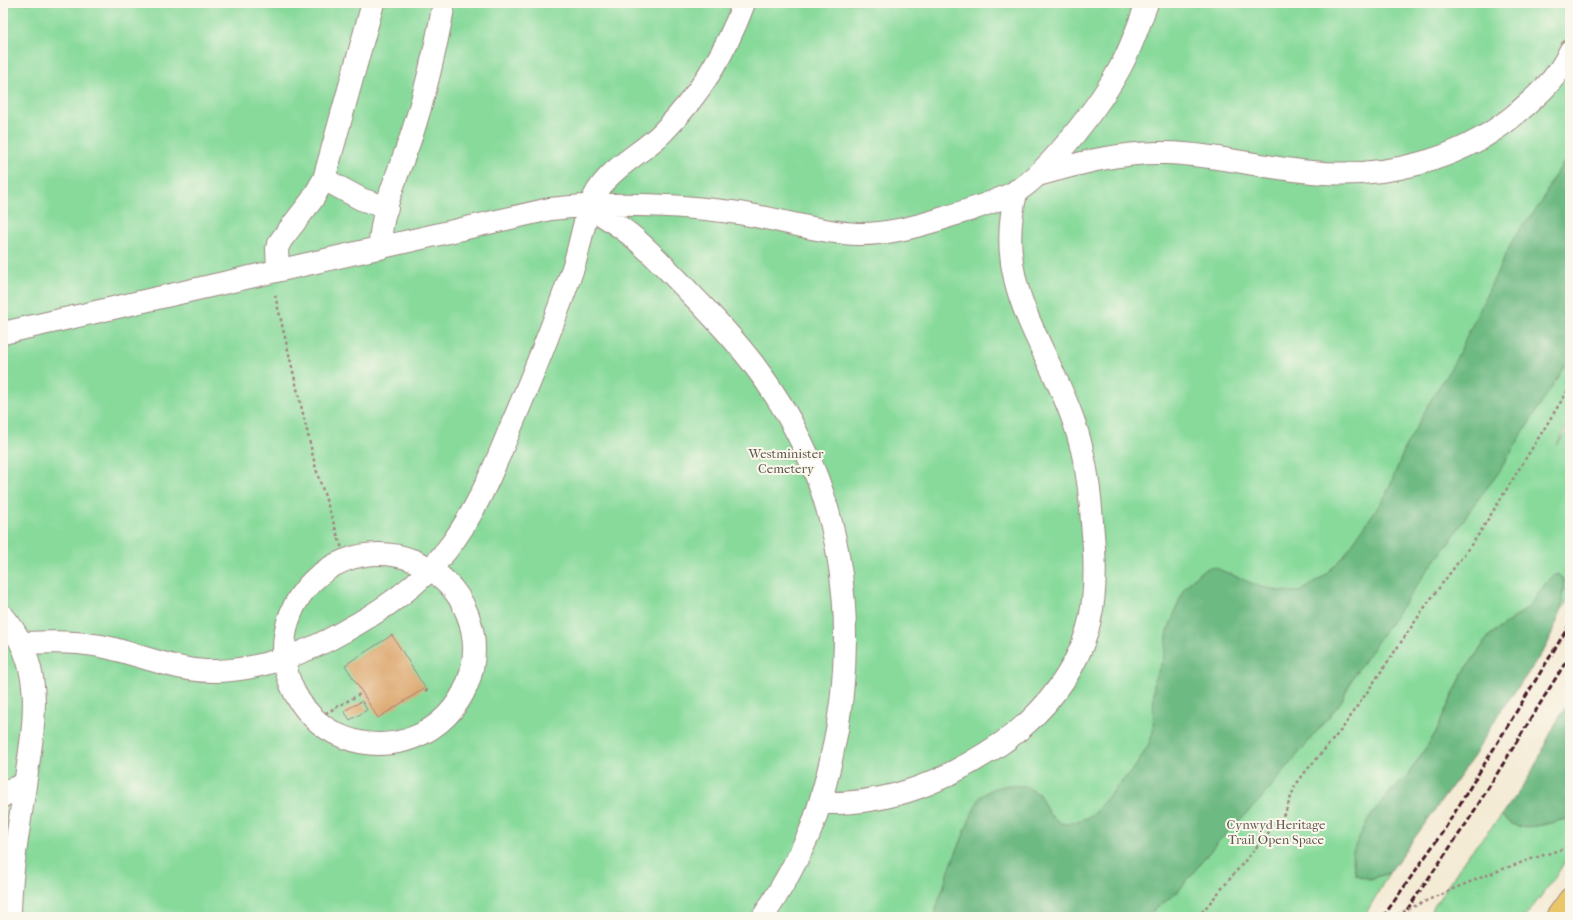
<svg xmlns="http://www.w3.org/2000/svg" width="1573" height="920" font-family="'IM FELL French Canon',serif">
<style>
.green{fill:#88da9b;stroke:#697c63}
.forest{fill:#6eba83;stroke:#5c6c57}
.building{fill:#dda870}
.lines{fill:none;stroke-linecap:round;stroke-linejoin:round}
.minor-casing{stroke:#9f8580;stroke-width:24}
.highway-casing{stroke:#9f8580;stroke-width:24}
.path{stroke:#9f8580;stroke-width:2.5;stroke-dasharray:3 3;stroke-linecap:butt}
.minor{stroke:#fff;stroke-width:22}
.highway{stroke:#e9c769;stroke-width:22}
.rail{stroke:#4a1f2b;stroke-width:3;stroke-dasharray:6 3;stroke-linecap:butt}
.path-bridge{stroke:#9f8580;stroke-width:2.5;stroke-dasharray:3 3;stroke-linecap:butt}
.labels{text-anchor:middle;stroke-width:4;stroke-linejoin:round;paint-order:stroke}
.park-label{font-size:13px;fill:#5d574d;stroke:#fbf7ec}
</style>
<rect width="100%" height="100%" fill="#fbf7ec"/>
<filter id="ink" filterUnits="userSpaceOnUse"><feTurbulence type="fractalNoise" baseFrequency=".025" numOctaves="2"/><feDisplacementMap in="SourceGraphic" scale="8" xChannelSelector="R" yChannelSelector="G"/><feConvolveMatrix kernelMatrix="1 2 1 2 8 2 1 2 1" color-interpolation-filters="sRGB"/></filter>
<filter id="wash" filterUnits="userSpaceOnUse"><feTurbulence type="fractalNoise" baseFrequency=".012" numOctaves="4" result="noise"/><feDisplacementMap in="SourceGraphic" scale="16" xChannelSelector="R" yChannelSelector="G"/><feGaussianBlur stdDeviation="0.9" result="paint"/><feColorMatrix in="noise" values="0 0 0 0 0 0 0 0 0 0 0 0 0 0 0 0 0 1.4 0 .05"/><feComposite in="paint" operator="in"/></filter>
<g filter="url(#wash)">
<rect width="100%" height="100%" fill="#f4ebd5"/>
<!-- green -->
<path class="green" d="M3,3h1567v416l-13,26 13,-18v169l-9,15 3,-31 -18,4 -18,24 -38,27 -27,38 -28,61 -28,42 -17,16 -38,65 4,18 14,4 19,-6 -25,44h-1361z
M1502,815c14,22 48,7 68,3v35l-16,26 -29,38h-98l41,-62z"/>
<!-- forest -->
<path class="forest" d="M1570,150v207l-73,118 -25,32 -21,33 -24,31 -73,104 -13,27 -81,98 -45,45 -37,47 -33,25h-212l18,-52 23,-56 7,-13 13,-8 15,-3 16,1 14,8 10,20 11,9 7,1 23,-7 45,-50 13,-21 5,-14 1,-52 9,-20 5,-29 15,-41 14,-16 13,-7 6,1 42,18 21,5 21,1 23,-15 21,-21 42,-61 19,-47 26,-48 24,-39 59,-124 28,-35 9,-21 16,-23z
M1558,574l6,6 -3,31 -13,32 -16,25 -33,45 -25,43 -85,117 -19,6 -14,-4 -4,-21 6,-15 10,-19 18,-24 21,-20 28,-42 28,-61 27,-38 38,-27 18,-25 6,-6z
M1570,702v116c-20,4 -54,19 -68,-3 8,-13 18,-22 25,-35 15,-25 25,-56 43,-78z"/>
<g id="blocks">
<!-- building -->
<path class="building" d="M392,635l33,53 -47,30 -33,-53z
M362,701l5,9 -17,10 -6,-9z"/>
</g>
</g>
<g filter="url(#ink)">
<use href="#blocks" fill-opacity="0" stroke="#9f8580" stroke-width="1"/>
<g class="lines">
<defs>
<path id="minor" d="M1038,175c41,-12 83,-23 127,-22 50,1 97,15 147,19 69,7 144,-10 199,-54 23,-19 47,-39 59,-67
M324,179l37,20 26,9
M590,207c17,11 35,22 50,36 18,16 35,34 52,52 46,47 81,88 110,148 48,98 53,211 29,317 -6,25 -12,51 -22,74 -13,29 -29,57 -46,83
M380,248c0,-38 20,-78 32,-114 14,-43 24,-87 32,-131
M278,270l-1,-22 4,-8 31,-40 12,-21 49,-176
M3,333l547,-124c59,-7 121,-5 181,3 42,5 83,20 126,22 29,1 59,-7 87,-16 24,-8 51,-15 73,-27 33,-20 86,-91 104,-125 11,-20 18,-42 26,-63
M284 649a95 95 0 1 1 190 0a95 95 0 1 1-190 0Z
M3,616c42,49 32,103 23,162 -6,46 -16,93 -16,139
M22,643c29,-1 59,-2 88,5 36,9 70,24 107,23 41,-1 90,-18 126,-39 38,-21 76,-46 103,-81 28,-35 47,-80 64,-122 23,-54 45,-108 64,-164 6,-20 9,-40 16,-59 13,-36 47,-48 72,-73 37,-37 64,-81 82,-130
M3,796l9,-7 13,-5
M820,803c71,2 124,-21 182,-60 41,-28 78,-75 88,-124 7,-31 5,-65 2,-96 -2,-37 -8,-75 -21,-109 -30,-79 -79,-134 -54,-224"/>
<path id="highway" d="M1557,917l13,-18"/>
</defs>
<!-- minor casing -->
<use href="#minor" class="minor-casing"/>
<!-- highway casing -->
<use href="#highway" class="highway-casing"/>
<!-- path -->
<path class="path" d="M275,295l41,174 29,89
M425,691l5,-3
M315,719l47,-26
M1198,917l87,-104 10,-27 11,-15 36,-42 85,-125 50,-67 93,-150"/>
<!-- minor -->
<use href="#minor" class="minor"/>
<!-- highway -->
<use href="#highway" class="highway"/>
<!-- rail -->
<path class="rail" d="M1383,917l61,-87 126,-206
M1402,917l66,-96 102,-166"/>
<!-- path-bridge -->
<path class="path-bridge" d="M1392,917c57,-28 116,-52 178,-70"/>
</g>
</g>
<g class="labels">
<!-- park labels -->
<g class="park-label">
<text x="786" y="458">Westminister<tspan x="786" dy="15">Cemetery</tspan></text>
<text x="1276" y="829">Cynwyd Heritage<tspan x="1276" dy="15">Trail Open Space</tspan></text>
</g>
</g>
<!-- margin -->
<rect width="1573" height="920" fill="none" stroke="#fbf7ec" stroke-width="16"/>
</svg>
